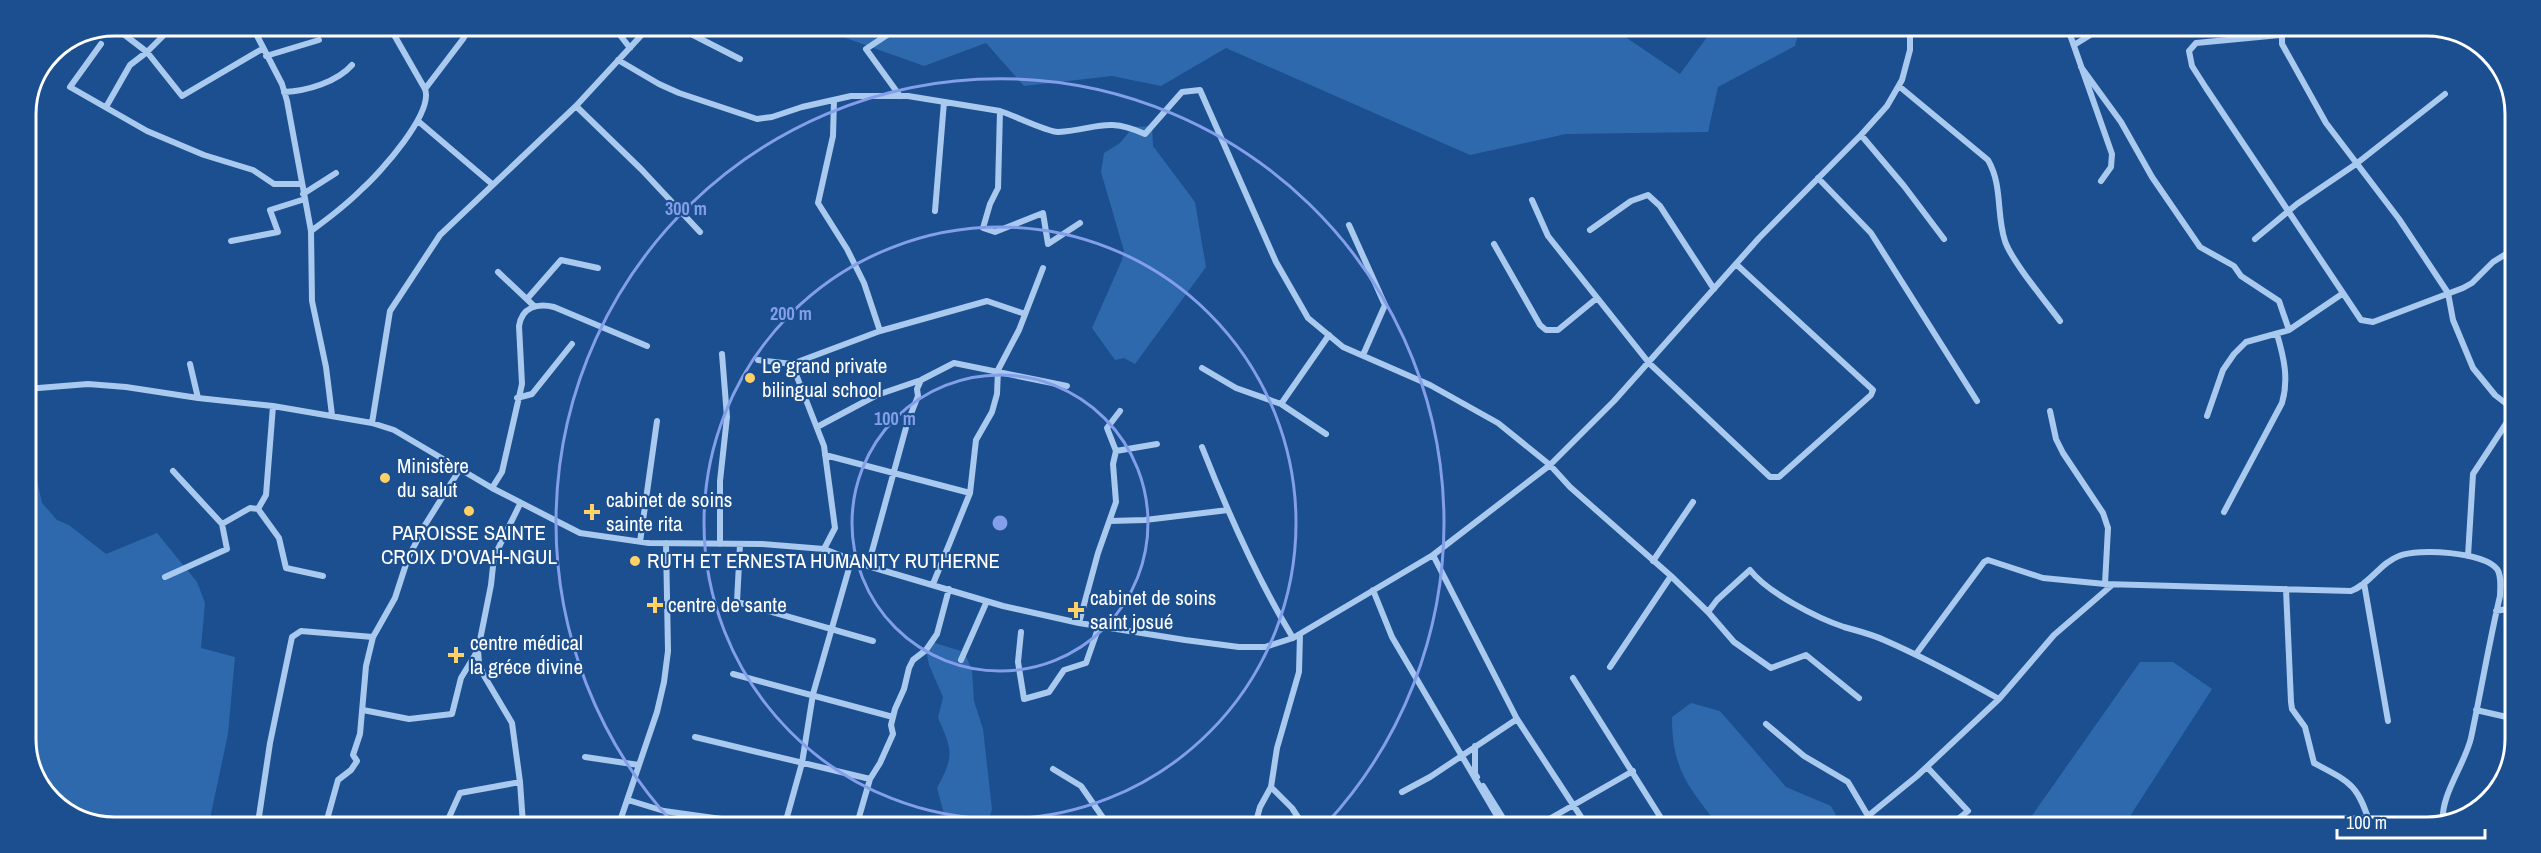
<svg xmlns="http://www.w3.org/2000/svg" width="2541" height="853" font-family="'Archivo Narrow',sans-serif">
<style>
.green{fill:#2e69ad}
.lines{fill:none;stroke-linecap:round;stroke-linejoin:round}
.minor{stroke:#a9c9ee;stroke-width:6}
.ring{fill:none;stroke:#839eea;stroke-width:3}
.poi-dot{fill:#ffd166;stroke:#1b4f8f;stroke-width:2}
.labels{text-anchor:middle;stroke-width:4.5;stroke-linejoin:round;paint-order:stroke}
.poi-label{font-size:21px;fill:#fff;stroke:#1b4f8f;text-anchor:start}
.rim{fill:none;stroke:#fff;stroke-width:3}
.centre{fill:#839eea;stroke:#1b4f8f;stroke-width:3}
.ring-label{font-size:18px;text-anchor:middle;font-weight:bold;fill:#839eea;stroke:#1b4f8f;stroke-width:4.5;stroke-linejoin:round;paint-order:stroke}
</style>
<rect width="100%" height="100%" fill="#1b4f8f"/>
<!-- green -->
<path class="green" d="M833,27l779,1 68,46 33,-45h86l-4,17 -77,41 -10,45 -142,2 -96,21 -244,-107 -65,38 -49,-10 -88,10 -38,-43 -62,23 -95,-34z
M1152,126l1,20 42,56 11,65 -71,97 -11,-6 -9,2 -23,-32 30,-68 2,-9 -23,-79 3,-19 16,-10 13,-16z
M35,471l7,32 15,17 12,5 37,29 51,-21 40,49 8,21 -4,45 34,9 -7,77 -19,89h-123l-42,-30 -18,-48v-243z
M932,642l32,10 8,18 2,31 9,28 9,80 -4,16h-41l-10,-37c17,-32 16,-37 1,-70l5,-21 -14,-32 -3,-15z
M2140,662h33l39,27 -89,138h-99z
M1691,703l29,8 66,76 45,19 11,20h-123c-31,-39 -47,-57 -47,-109z"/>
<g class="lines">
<!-- minor -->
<path class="minor" d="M113,26l34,26 35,44 80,-47
M252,26l30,58 5,17 24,130 1,70 14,66 6,48
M613,26l17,22
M685,27l8,8 47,24
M899,27l-33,22 34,47
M2068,29l44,125 -1,13 -10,14
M2282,30v14l44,79 73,96 49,74 5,27 20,48 22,27 18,14
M2280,35l-84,8 -7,8 3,15 14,22 155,232 12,2 90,-34 9,-5 21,-21 21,-13
M101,44l-31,43 77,44 57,24 49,15 21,14h27
M2074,45l26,-16
M266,56l53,-16
M618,60l41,24 20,9 78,26 15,-2 30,-10 49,-11h57l92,15 -2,77 -8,16 -7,24 12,4 48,-19 5,31 32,-21
M2081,67l40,55 31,55 48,70 34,19 7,10 38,25 10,29
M1900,87l88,73c15,26 8,54 17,81 6,19 41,61 55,80
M425,89l38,-50 7,-13
M284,92c23,-1 53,-10 68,-27
M576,106l65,63 59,63
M106,107l24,-42 17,-13 26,-26
M1000,111c13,4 47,21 58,21 38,-2 47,-16 87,2l37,-42 18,-2 76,172 32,56 35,29 87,38 68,38 52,42 20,22 101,89 37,36 9,-12 33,-30c18,23 67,48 94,57 14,4 27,7 40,13 39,17 78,38 115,59
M418,121l74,63
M1861,135l43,51 40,53
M1818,178l53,55 106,168
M303,194l33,-21
M1532,200l16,36 101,127 121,114h9l92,-82 2,-5 -137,-126
M935,211l9,-109
M1349,225l36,80 -22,50
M1590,230l41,-29 17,-6 12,11 54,83
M311,231c18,-13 35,-26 51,-42 18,-16 72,-76 63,-100l-36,-63
M2255,239l42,-35 59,-40 89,-70
M231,241l47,-9 -8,-22 35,-11
M1494,244l46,81 6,5h12l39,-32
M498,272l36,34
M527,299l34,-39 37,8
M880,331l107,-30 38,13
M758,360l34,4 88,-33 -16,-48 -17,-34 -29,-46 15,-67 1,-36
M190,364l8,34
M792,364l32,82 11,82 -11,21
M1202,368l34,20 45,16 45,30
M26,389l62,-5 38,3 72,11 75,8 99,17 22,7 98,58 88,45 69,10 113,1 62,5 44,17 135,40 76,17 106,17 54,7h26l28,-9 140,-83 117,-90 64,-64 145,-163 102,-103 26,-29 15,-26 8,-30v-21
M517,398l15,-4 40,-50
M1281,404l48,-69
M2050,411l6,28 7,14 40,60 5,15 -3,56
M2207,416l16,-46 11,-16 12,-12 43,-12 53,-36
M372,423l18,-112 50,-76 136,-129 73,-79
M817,427l60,-32 44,-15 33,-17 113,23
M1202,447c26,66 54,130 91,191
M1116,451l41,-7
M825,455l145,38
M173,471l49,53
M492,488l10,-16 20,-88 -3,-58c3,-19 18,-23 35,-19l93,39
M520,504l-26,53 -3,28 -13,65 1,13 4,11 29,49 8,59 3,42
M258,509l21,29 7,30 37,8
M2224,512l58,-109c7,-24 2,-45 -5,-69
M1110,521l35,-1 83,-10
M640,542l17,-121
M720,544v-63l7,-64 -5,-63
M740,544l-3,58 136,39
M1433,555l84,164 70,107
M2468,556l5,-82 40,-61
M1653,561l40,-59
M868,566l39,-142 11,-28 -1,-7 4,-9
M165,577l62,-28 -5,-25 28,-16 8,1 8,-14 7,-89
M2364,583l24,138
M933,584l37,-91 6,-53 16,-28 5,-18 1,-24 21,-40 24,-62
M2286,589l5,113 1,7 13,18 9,36c38,20 44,22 57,64
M1373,590l19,47 111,189
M2496,611l16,-3
M1708,612l26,30 37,26 35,-13 53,43
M1079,623l19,-70 18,-51 -3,-38 3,-13 -9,-23 13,-17
M1021,632l-3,30 6,37 25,-7 15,-22 22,-7 13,-37
M1916,654l68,-92 4,-2 55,18 62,6 246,7c19,-7 29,-28 48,-35 19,-8 85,-4 98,13 5,7 3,19 3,27 -11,47 -19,95 -29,142 -6,26 -31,58 -28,84
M961,660l26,-59
M1610,667l61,-91
M733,674l160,43
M1573,678l93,148
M363,710l46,9 43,-5 9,-36 17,-28
M2476,710l35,8
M1766,724l38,32 44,26 26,44
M695,737l175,42
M1475,746v28l2,3
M585,757l54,8
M1927,767l41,44 -20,16
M1053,769l28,17 27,39
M1483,786l25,40
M1271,787l21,21 11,17
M1402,792l28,-15 87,-58
M628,800l36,11 93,13
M1868,816l49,-40 82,-77 55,-64 58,-50
M258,823l12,-80 22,-106 9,-6 72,6
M326,823l12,-43 13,-10 6,-9 -4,-6 7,-21 6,-68 7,-29 22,-39 13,-40 17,-33 35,-56
M446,824l14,-31 60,-11
M538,824l26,-2 28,2
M619,824l38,-112 7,-30 4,-31 -2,-108
M785,824l17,-61 11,-69 39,-136
M857,824l13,-45 10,-16 13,-29 -2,-9 4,-16 9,-20 5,-21 4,-8 13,-10 11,-16 12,-45
M1031,825h2
M1255,825l5,-18 11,-20 6,-39 22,-76 1,-38
M1537,826l96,-55"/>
</g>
<!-- distance rings -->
<g class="ring">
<circle cx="1000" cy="523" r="148"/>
<circle cx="1000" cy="523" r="296"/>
<path d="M673 823A444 444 0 1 1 1327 823"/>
</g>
<!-- markers -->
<g class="poi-dot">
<circle cx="750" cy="378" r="6"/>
<circle cx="385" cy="478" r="6"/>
<circle cx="469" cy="511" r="6"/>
<path d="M589 503h6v6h6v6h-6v6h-6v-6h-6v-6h6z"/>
<circle cx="635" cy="561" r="6"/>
<path d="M652 596h6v6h6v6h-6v6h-6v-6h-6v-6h6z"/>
<path d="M1073 601h6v6h6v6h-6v6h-6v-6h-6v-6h6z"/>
<path d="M453 646h6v6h6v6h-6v6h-6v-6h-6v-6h6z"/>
</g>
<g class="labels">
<!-- poi labels -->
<g class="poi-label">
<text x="762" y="373">Le grand private<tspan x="762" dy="24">bilingual school</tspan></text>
<text x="397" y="473">Ministère<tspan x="397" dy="24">du salut</tspan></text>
<text x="606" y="507">cabinet de soins<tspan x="606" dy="24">sainte rita</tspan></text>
<text x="469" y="540" text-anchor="middle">PAROISSE SAINTE<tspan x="469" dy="24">CROIX D'OVAH-NGUL</tspan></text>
<text x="647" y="568">RUTH ET ERNESTA HUMANITY RUTHERNE</text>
<text x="1090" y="605">cabinet de soins<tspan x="1090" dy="24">saint josué</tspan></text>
<text x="668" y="612">centre de sante</text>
<text x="470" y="650">centre médical<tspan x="470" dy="24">la gréce divine</tspan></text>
</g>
</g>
<!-- crop -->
<path d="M0 0H2541V853H0ZM114 36H2427A78 78 0 0 1 2505 114V739A78 78 0 0 1 2427 817H114A78 78 0 0 1 36 739V114A78 78 0 0 1 114 36Z" fill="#1b4f8f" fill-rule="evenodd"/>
<path class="rim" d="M114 36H2427A78 78 0 0 1 2505 114V739A78 78 0 0 1 2427 817H114A78 78 0 0 1 36 739V114A78 78 0 0 1 114 36Z"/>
<circle cx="1000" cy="523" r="9" class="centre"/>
<g class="ring-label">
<text x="686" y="215">300 m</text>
<text x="791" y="320">200 m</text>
<text x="895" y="425">100 m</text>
</g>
<!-- scale -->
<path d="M2337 829v9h148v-9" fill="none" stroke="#ffffff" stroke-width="3"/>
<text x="2346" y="829" font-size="18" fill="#ffffff" stroke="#1b4f8f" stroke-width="4.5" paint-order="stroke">100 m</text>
</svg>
